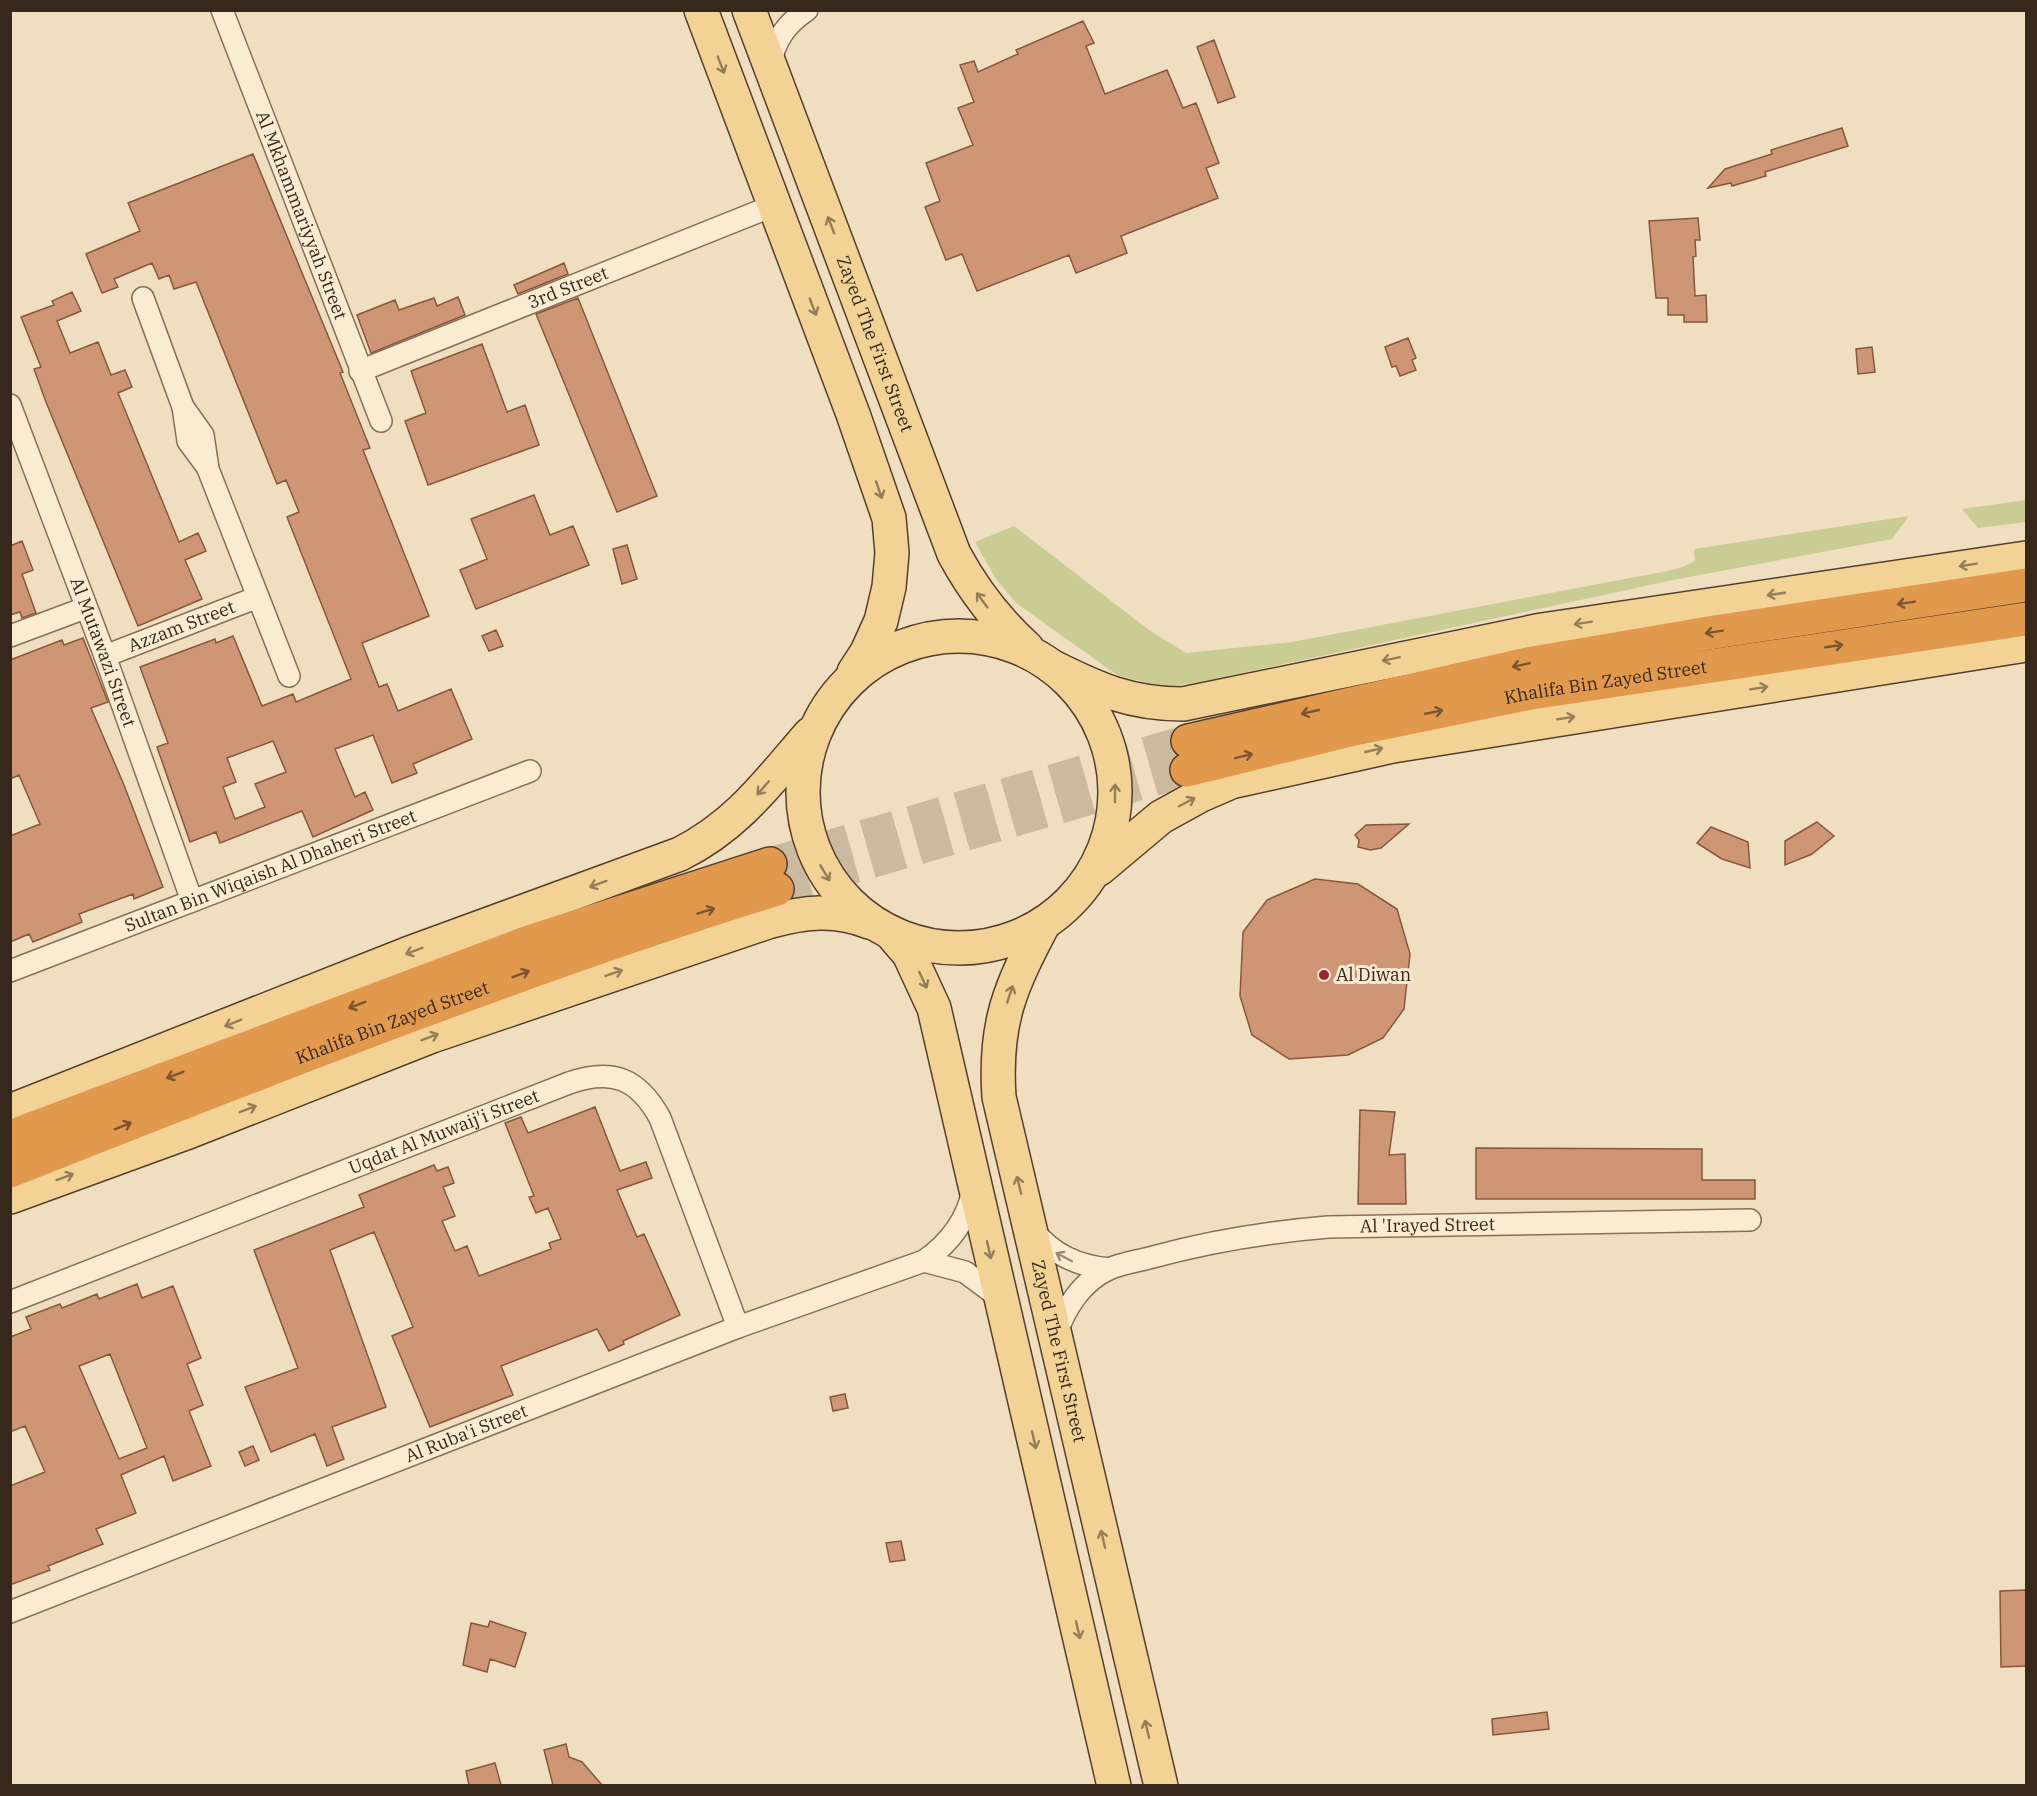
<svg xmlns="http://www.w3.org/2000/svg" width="2037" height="1796" font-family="'IBM Plex Serif',serif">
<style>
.green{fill:#c9cd94}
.building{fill:#ce9675;stroke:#88573d;stroke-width:1.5;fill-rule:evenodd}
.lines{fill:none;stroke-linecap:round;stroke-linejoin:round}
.highway-tunnel{stroke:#caba9f;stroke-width:33;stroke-dasharray:33 16;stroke-linecap:butt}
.street-casing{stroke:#886f58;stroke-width:24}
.primary-casing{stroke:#563e2c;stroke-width:36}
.highway-casing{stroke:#563e2c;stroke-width:36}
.street{stroke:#f9ecd3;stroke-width:21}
.primary{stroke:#f3d296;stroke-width:33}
.highway{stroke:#e1994e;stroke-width:33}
.oneway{stroke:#957d59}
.oneway2{stroke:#7b5530}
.oneway3{stroke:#988a78}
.poi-dot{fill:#99262c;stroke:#f6e9d0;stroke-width:2}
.labels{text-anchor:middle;stroke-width:6;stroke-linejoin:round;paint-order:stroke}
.street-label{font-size:18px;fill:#37281c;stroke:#f6e9d0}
.poi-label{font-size:18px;fill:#37281c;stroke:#f6e9d0;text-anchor:start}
</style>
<rect width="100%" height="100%" fill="#efdfc0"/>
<!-- green -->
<path class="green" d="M2026,500v22l-48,6 -16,-19z
M1909,516l-17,23 -219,41 -473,102 -37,5 -46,-12 -101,-72 -20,-24 -21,-37 39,-16 135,104 37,23 106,-11 370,-70 18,-4 15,-7 -1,-12z"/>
<!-- building -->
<path class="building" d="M1083,21l11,22 -8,3 19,48 62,-24 16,38 13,-5 23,60 -13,5 12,30 -97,38 6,17 -51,20 -7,-18 -92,36 -15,-37 -16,6 -21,-53 15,-6 -14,-38 47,-18 -15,-37 16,-6 -14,-37 14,-4 4,11 40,-18 -2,-4z
M1214,40l21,57 -17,6 -21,-56z
M1842,128l6,18 -83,26 1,4 -34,10 -1,-3 -23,5 17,-19 47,-15 -1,-4z
M253,154l90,218 -3,1 30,75 -7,2 66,166 -67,27 17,44 8,-3 11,27 53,-22 21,50 -59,25 4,9 -25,10 -19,-48 -38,14 20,48 10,-5 8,18 -60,27 -11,-26 -82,32 -4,-11 -26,10 -33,-95 11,-4 -28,-76 75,-28 1,4 17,-7 29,70 31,-12 3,8 55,-23 -64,-162 12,-5 -13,-32 -9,4 -81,-202 -22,7 -5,-14 -10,4 -7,-16 -38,16 4,8 -16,6 -16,-39 54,-23 -12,-28zM273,741l13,31 -31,12 10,23 -30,12 -12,-32 13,-5 -9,-24z
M1698,218l2,22h-5l1,16 -3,1 2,39 11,-1 1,27h-23v-7h-16v-17h-12l-7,-77z
M564,263l4,11 -50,20 -4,-9z
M72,292l9,19 -24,10 13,32 28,-11 13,33 14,-5 7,17 -14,6 61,149 19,-9 8,18 -21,9 17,39 -64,27 -92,-224 -12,-33 7,-2 -20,-50 33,-12 -2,-4z
M458,297l7,18 -94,38 -14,-38 38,-15 4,10 35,-12 3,8z
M578,298l79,198 -40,16 -81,-198z
M1408,338l8,20 -4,2 4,10 -16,6 -4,-10 -4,1 -7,-20z
M482,344l25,68 18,-7 14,40 -111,40 -23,-64 21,-8 -15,-42z
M1872,347l3,25 -17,2 -2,-25z
M534,495l16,40 23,-9 16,39 -113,44 -16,-39 27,-11 -16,-40z
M22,541l11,29 -11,4 14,39 -14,5 -2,-6 -10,3v-69z
M627,545l10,34 -15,5 -9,-35z
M496,630l7,16 -14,5 -7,-15z
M83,638l25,64 -17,6 33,77 39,102 -29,12 -1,-5 -54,20 3,8 -49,20 -4,-8 -19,8v-106l30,-12 -21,-49 -9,4v-119l52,-20 2,5z
M1817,822l17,14 -22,18 -27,11v-24z
M1409,824l-28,24 -11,2 -12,-3 1,-7 -4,-5 11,-10z
M1711,827l37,15 2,26 -28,-9 -25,-16z
M1315,879l43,5 39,25 13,45 -6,55 -21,29 -35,17 -59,4 -37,-24 -12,-39 3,-64 24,-32z
M595,1107l25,64 26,-9 6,16 -35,12 20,47 7,-3 36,81 -57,26 1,3 -15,7 -12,-22 -96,37 12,29 -83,32 -38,-91 21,-9 -39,-95 -44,18 56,157 -54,20 12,32 -17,7 -12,-32 -44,18 -26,-65 53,-19 -44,-118 110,-43 -5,-12 75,-30 3,6 11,-4 6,16 -11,4 12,29 -13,5 13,30 12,-5 12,30 72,-27 -2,-6 12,-4 -13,-31 -12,5 -7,-16 5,-1 -29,-73 16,-6 7,16z
M1360,1110l35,2 -6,43 16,-1 1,50h-48z
M1476,1148l226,1v31h53v19h-279z
M137,1284l5,14 31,-12 28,72 -14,6 16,41 -14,6 22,55 -38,15 -9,-25 -43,19 15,38 -40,16 7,15 -55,22 2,4 -40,15v-99l35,-14 -20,-46 -15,6v-95l21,-8 -5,-12 34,-13 2,4 35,-14 2,5zM110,1354l37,94 -28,11 -40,-93z
M845,1394l3,14 -15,3 -3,-14z
M253,1446l6,14 -14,6 -6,-14z
M901,1541l4,19 -15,2 -4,-19z
M2026,1590v76l-25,1 -1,-76z
M490,1621l36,12 -11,34 -25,-8 -3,13 -24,-7 8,-42 17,4z
M1547,1712l2,17 -56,6 -1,-16z
M566,1744l3,13 13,5 20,23h-49l-9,-35z
M495,1763l6,22h-32l-3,-14z"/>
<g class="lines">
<!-- highway-tunnel -->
<path class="highway-tunnel" d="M770,864l418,-123
M777,889l410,-119"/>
<defs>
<g id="street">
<path id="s1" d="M222,10l159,411"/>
<path d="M770,65c5,-25 16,-41 37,-55"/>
<path d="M143,298l40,109 5,34 20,27"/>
<path id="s2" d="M360,371l415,-166"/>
<path id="s3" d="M10,405l95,251 87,245"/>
<path d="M183,407l20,28 5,34 81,207"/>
<path d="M10,636l75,-28"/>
<path id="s4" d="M105,656l153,-59"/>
<path id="s5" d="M10,971l520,-200"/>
<path d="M1033,1230c20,25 45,36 76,39"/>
<path d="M924,1261l41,11 35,26"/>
<path id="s6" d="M10,1302l559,-219c43,-15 69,-5 91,35l78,209"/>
<path id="s7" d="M1056,1335c9,-27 26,-54 53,-66 13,-6 30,-8 44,-12 58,-16 115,-25 175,-30l422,-7"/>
<path id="s8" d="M10,1612l728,-285 186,-66c26,-18 43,-40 49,-71"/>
</g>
<g id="primary">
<path d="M701,10l152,404 36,104 3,35 -3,34 -8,34 -14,31 -13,20"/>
<path id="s9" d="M749,10l205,544c20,37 42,66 73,94"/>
<circle cx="959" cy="792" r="156"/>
<path d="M1051,666c46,23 79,38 132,38l359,-74 484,-72"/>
<path d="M1099,869l62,-52 40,-22 30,-13 162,-36 633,-101"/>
<path id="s10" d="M1044,923c-34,64 -50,100 -45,174l162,689"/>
<path d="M890,932l19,22 25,54 180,778"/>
<path d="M10,1111l397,-157 273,-100c58,-29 89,-73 130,-120"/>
<path d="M10,1197l181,-66 241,-95 336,-114c35,-10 67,-14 101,0"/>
</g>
<g id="highway">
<path d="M1188,741l339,-77 188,-32 311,-47"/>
<path id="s11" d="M1187,770l167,-41 177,-36 495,-74"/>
<path d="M10,1137l516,-194 244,-79"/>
<path id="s12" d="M10,1171c254,-100 507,-201 767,-282"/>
</g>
</defs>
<!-- street casing -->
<use href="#street" class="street-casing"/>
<!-- primary casing -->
<use href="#primary" class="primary-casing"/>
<!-- highway casing -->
<use href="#highway" class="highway-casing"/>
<!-- street -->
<use href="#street" class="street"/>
<!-- primary -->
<use href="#primary" class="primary"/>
<!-- highway -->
<use href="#highway" class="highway"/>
</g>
<!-- one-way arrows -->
<defs><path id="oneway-shaft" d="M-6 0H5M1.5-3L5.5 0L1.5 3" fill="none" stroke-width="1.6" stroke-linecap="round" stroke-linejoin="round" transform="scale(1.5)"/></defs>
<g class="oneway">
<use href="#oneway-shaft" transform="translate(721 65) rotate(69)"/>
<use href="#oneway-shaft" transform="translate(831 225) rotate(-111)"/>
<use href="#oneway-shaft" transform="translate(813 307) rotate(69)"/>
<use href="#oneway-shaft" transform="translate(879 490) rotate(71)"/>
<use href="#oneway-shaft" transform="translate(1968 565) rotate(171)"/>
<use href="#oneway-shaft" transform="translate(1776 594) rotate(172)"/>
<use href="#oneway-shaft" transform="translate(982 600) rotate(-126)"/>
<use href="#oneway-shaft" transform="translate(1583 623) rotate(171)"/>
<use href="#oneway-shaft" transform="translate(1391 659) rotate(168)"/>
<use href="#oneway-shaft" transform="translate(1759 688) rotate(-9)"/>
<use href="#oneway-shaft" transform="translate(1566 718) rotate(-9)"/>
<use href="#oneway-shaft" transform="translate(1374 750) rotate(-13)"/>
<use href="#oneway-shaft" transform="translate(763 788) rotate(131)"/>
<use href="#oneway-shaft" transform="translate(1115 793) rotate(-90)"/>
<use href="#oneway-shaft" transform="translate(1187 802) rotate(-28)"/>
<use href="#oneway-shaft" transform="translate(825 873) rotate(59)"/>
<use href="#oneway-shaft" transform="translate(598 884) rotate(160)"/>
<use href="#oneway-shaft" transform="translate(414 951) rotate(160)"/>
<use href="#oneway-shaft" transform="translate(614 973) rotate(-19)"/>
<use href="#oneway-shaft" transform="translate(923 980) rotate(65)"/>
<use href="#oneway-shaft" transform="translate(1010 994) rotate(-72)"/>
<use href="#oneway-shaft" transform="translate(233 1023) rotate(158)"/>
<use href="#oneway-shaft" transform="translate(430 1037) rotate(-21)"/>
<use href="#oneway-shaft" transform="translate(248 1109) rotate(-21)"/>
<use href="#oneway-shaft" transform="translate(65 1177) rotate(-20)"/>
<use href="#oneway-shaft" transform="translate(1019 1185) rotate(-104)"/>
<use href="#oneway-shaft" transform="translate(989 1250) rotate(77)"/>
<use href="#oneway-shaft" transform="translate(1034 1440) rotate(77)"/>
<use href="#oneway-shaft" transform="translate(1103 1539) rotate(-103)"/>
<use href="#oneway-shaft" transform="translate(1078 1630) rotate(77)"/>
<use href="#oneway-shaft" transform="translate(1147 1729) rotate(-103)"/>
</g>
<g class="oneway2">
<use href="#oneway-shaft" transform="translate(1906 603) rotate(171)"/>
<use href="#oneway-shaft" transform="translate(1714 632) rotate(171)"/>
<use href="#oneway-shaft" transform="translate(1834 646) rotate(-8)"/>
<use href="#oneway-shaft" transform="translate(1521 665) rotate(168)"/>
<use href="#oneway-shaft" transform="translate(1310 712) rotate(167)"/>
<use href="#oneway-shaft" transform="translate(1434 712) rotate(-11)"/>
<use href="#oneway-shaft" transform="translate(1244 756) rotate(-14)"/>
<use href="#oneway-shaft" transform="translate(706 911) rotate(-17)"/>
<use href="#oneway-shaft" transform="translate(521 974) rotate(-21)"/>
<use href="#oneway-shaft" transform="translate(357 1005) rotate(159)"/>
<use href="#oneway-shaft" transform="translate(175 1075) rotate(159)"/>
<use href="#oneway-shaft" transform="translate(123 1126) rotate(-22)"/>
</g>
<use class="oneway3" href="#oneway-shaft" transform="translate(1064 1257) rotate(-152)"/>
<!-- markers -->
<circle class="poi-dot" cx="1324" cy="975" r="6"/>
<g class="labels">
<!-- street labels -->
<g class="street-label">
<text dy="6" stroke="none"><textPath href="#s1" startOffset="220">Al Mkhammariyyah Street</textPath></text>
<text dy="6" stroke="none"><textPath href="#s2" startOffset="224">3rd Street</textPath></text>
<text dy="6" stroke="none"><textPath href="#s9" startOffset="357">Zayed The First Street</textPath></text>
<text dy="6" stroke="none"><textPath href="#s4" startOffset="82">Azzam Street</textPath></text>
<text dy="6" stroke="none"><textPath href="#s3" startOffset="264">Al Mutawazi Street</textPath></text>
<text dy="6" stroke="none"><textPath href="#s11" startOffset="428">Khalifa Bin Zayed Street</textPath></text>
<text dy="6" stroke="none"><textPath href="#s5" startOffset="279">Sultan Bin Wiqaish Al Dhaheri Street</textPath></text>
<text dy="6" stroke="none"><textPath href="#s12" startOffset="410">Khalifa Bin Zayed Street</textPath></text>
<text dy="6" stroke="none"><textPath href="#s6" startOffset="466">Uqdat Al Muwaij'i Street</textPath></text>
<text dy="6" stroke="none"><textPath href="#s7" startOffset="410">Al 'Irayed Street</textPath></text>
<text dy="6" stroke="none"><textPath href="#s10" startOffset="444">Zayed The First Street</textPath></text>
<text dy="6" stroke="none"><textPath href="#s8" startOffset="490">Al Ruba'i Street</textPath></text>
</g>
<!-- poi labels -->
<g class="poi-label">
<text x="1336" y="981">Al Diwan</text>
</g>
</g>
<!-- border -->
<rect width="2037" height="1796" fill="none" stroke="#37281c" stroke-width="24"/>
</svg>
